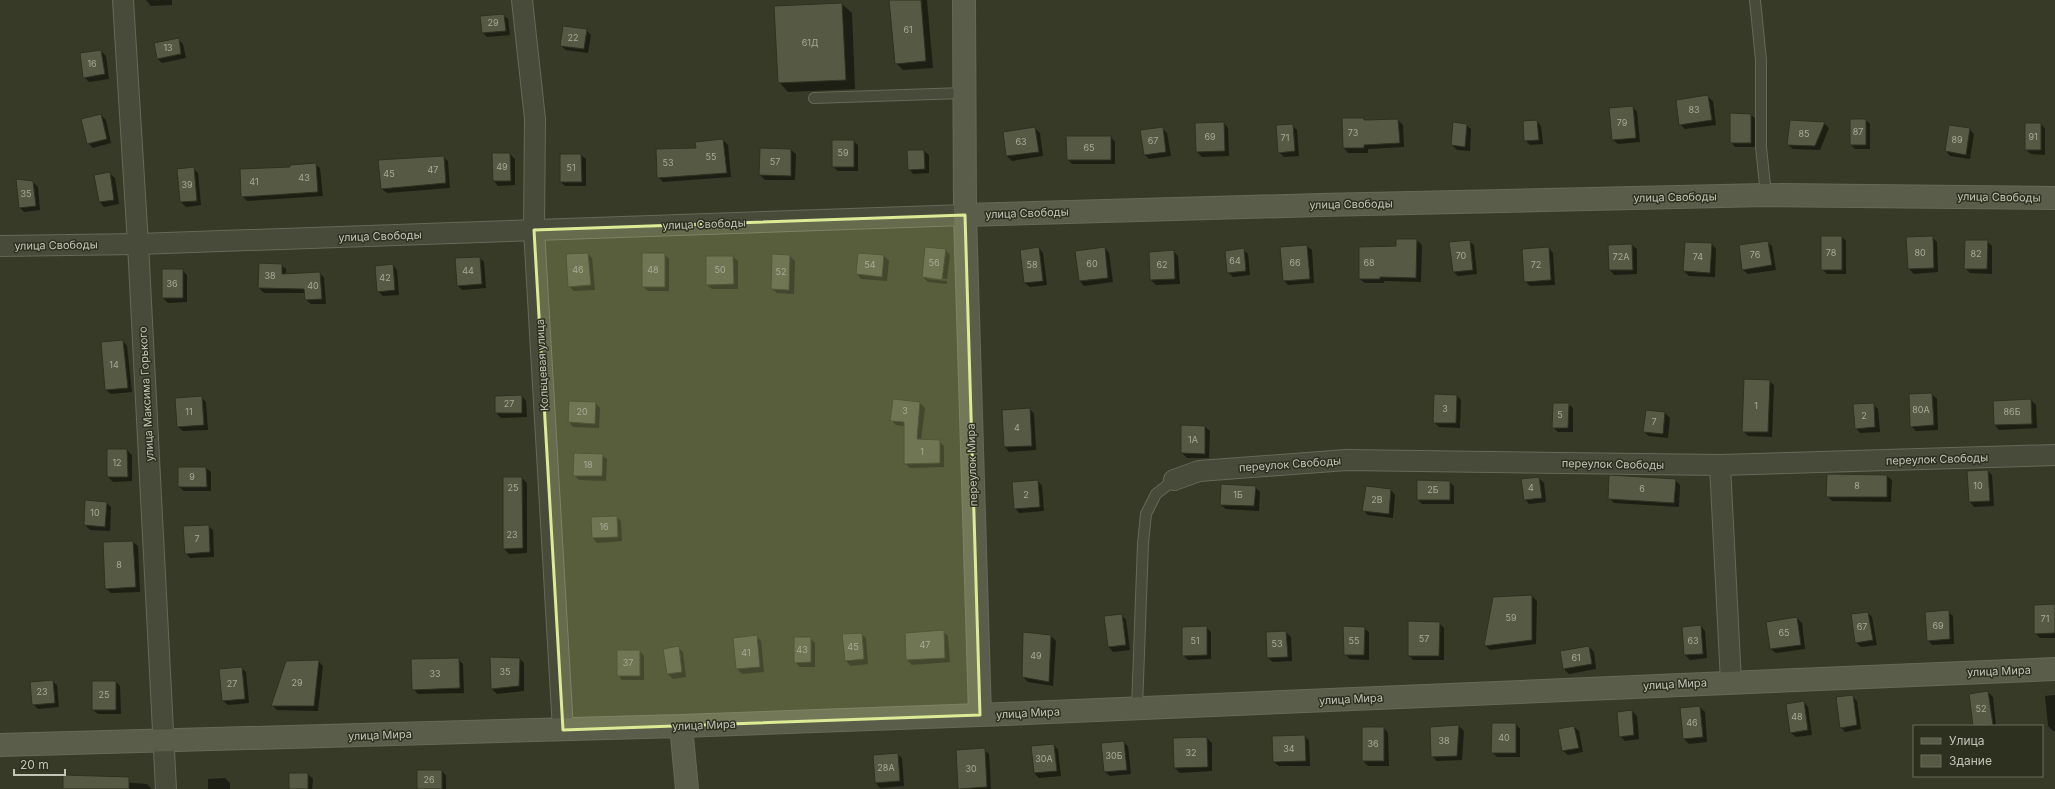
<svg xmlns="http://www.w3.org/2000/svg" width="2055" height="789" font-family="Inter,sans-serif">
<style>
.shadow{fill:#0007}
.building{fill:#565943;stroke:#2f3221}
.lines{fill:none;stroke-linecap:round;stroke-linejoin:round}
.lane-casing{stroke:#666958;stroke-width:12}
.street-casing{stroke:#666958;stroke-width:22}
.secondary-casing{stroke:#666958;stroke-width:24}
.lane{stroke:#484b3a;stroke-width:10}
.street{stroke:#484b3a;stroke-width:20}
.secondary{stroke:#595d49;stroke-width:22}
.marked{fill:#dceb96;fill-opacity:0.2;stroke:#dceb96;stroke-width:3;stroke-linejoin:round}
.labels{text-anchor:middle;stroke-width:3;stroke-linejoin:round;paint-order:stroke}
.number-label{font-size:9px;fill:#a8ab99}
.street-label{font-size:11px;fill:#c3c6b6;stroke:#2d301f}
</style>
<rect width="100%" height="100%" fill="#373a26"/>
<!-- shadow -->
<path class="shadow" d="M146,0h26v5l-21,1z
M890,0h37l6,68 -30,2 -7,-7z
M842,4l10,9 3,76 -67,3 -9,-10z
M503,15l5,4 2,16 -23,2 -4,-4z
M586,30l5,5 -3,18 -22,-3 -5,-4z
M178,39l5,5 3,14 -24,5 -5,-5z
M101,51l5,5 3,23 -20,3 -5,-5z
M1708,97l5,4 3,24 -31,4 -5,-5z
M1633,107l4,5 3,30 -22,2 -5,-4z
M101,115l5,5 5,23 -18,5 -5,-5z
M1751,115l5,4 -1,28h-20l-4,-5z
M1363,119l3,2 32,-1 5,5 1,22 -36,2v4h-20l-4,-5z
M1866,120l4,4v25h-15l-4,-4z
M1537,121l4,5 2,18 -13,1 -5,-5z
M1224,123l4,5 1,28 -27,1 -5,-5z
M1824,123l5,5 -9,22 -27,-1 -5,-4z
M2041,124l4,5v26l-14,-1 -5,-4z
M1292,125l5,5 2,26 -15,1 -5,-5z
M1466,125l5,4 -1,22 -13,-1 -5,-5z
M1035,128l5,5 3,23 -31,5 -5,-5z
M1162,128l5,5 4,23 -22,3 -4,-4z
M1969,129l5,5 -4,25 -20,-3 -4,-5z
M1111,137l4,5v22h-43l-4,-4z
M723,140l5,5 3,32 -68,5 -5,-5 39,-29z
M853,141l5,4v26h-20l-5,-4z
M791,150l5,4 -1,26h-30l-5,-5z
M908,151h16l5,4v18l-16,1 -4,-5z
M493,154h17l5,5v26l-17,1 -4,-5z
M581,155l5,4v27h-21l-4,-4z
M443,157l5,4 2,27 -63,5 -5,-4z
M315,164l5,4 3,28 -76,5 -5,-5 49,-28z
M193,168l5,5 3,32 -15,2 -5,-5 -3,-32z
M110,174l5,4 4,26 -15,3 -4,-5z
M33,182l5,5 2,23 -16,2 -4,-4z
M1842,237l4,4v33h-19l-5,-5z
M1932,237l5,5 1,30 -24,2 -5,-5z
M1397,240h20l5,5 -1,37 -37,-1v2h-19l-5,-4 37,-32z
M1469,241l5,4 3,29 -19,2 -4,-4z
M1987,241l5,5v28l-22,-1 -5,-5z
M1767,242l5,4 4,24 -28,4 -5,-4z
M1712,244l4,5 -1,28 -26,-1 -5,-5z
M1632,245l5,4v25l-23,1 -4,-5z
M1307,246l5,4 2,33 -26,2 -4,-4z
M1039,248l4,5 4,32 -17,2 -5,-4z
M1105,248l4,5 4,29 -29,4 -4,-5z
M1549,248l4,5 2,32 -25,1 -5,-5z
M1243,249l5,5 2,21 -17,2 -5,-5z
M945,250l5,5 -3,24 -20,-2v2l20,2v3l-19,-2 -5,-5z
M1174,252l4,4 2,28 -24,1 -5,-5z
M588,254l4,4 3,32 -21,1 -5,-5z
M664,254l5,5v32h-21l-5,-4z
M790,256l5,5 -1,33 -17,-1 -5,-4z
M884,256l5,5 -2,20 -26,-2 -4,-5z
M707,257h26l5,4v28h-26l-5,-4z
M480,258l4,4 2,26 -24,2 -4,-4z
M281,265l5,4v6l34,-2 4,5 2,26h-15l-5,-4 -1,-7h-41l-5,-5z
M393,265l4,5 2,25 -16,1 -5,-5z
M163,270h19l5,5v27l-19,1 -5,-5z
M123,341l4,5 5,46 -21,2 -5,-4z
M1769,381l5,4 -2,52 -24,-1 -5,-5z
M1932,394l5,5 1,31 -22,1 -5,-5z
M522,396l4,5 1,16 -26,1 -5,-5v-16z
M1457,396l4,4 -1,28 -21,-1 -5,-5z
M201,397l5,5 2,28 -25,1 -5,-4z
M2031,400l5,5 1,23 -38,2 -4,-5z
M570,402l26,1 4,5 -1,20 -26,-1 -4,-5z
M920,403l5,5 -4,32 18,1 5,5v21l-34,1 -5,-5v-37l-9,-1 -5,-5z
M1568,404l5,4v24h-15l-5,-5z
M1873,404l5,5 2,23 -20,1 -4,-5z
M1030,409l4,5 2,36 -27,2 -4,-5 -2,-36z
M1646,411l19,2 5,5 -2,20 -19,-2 -5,-4z
M1205,427l5,4 -1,27h-22l-5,-5z
M127,450l5,5v26l-19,1 -5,-5z
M602,455l5,4 -1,22 -27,-1 -5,-5z
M206,468l5,4v19h-27l-5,-4z
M1988,471l4,4 2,31 -20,1 -4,-5z
M1887,476l5,4 -1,22 -59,-1 -5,-5z
M522,478l5,5v70l-18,1 -5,-5z
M1539,478l5,5 2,19 -17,2 -4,-5z
M1675,480l5,5 -1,22 -65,-4 -5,-5z
M1038,481l4,5 2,25 -25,2 -4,-5z
M1449,482l5,4v18h-32l-4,-4z
M1255,487l5,5 -1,19 -33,-2 -5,-4z
M1391,490l4,5 -2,23 -25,-3 -5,-5z
M107,503l4,4 -1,24 -20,-1 -5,-5z
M616,517l5,4 1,20 -25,2 -4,-5z
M208,526l5,4 1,27 -24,1 -4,-5z
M133,542l5,4 2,46 -29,1 -5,-4 -2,-46z
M1532,596l5,5 -1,43 -46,6 -5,-5z
M2055,605v33h-15l-5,-5z
M1948,611l5,5 1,28 -22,1 -4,-5z
M1868,613l4,4 5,28 -16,2 -5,-5z
M1122,615l4,5 4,30 -17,2 -4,-5z
M1797,618l5,5 3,26 -29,4 -5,-4z
M1439,623l5,5v32h-31l-4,-5z
M1701,626l4,5 2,27 -17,2 -5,-5z
M1206,627l5,5v27l-23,1 -5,-5z
M1364,628l5,4v28l-19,-1 -5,-5z
M943,631l5,5 2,26 -38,3 -5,-5z
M1286,632l5,5 1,24 -19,1 -5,-4z
M1024,633l27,3 5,5 -3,45 -25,-4 -5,-5z
M861,634l5,4 2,26 -17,2 -5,-5z
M756,636l5,5 3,31 -22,2 -5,-5 -3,-30z
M810,638l5,5v24h-15l-5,-5z
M1589,647l5,5 2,17 -27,5 -5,-5z
M678,648l5,4 3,25 -13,2 -5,-5z
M640,651l4,5v24h-22l-4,-5z
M491,658l29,1 4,4v28l-27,3 -5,-5z
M458,659l5,5 1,29 -46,1 -5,-5z
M318,661l5,5 -5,45 -41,-1 -5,-5z
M241,668l5,4 3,31 -21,2 -5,-4z
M52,681l5,4 2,22 -21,2 -5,-5z
M116,682l4,4 1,28h-23l-5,-4z
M1988,692l5,5 3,29h-22l-4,-32z
M2055,695v36h-2l-5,-5 -3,-30z
M1852,696l5,5 4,28 -16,3 -4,-5z
M1804,702l4,5 4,28 -16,2 -5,-4z
M1700,707l5,5 2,30 -18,2 -5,-5z
M1632,711l5,5 2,23 -14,2 -5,-5z
M1516,724l4,5v28h-23l-5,-5z
M1459,726l5,5 -2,29 -25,1 -5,-5z
M1574,727l5,4 4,21 -15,3 -5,-4z
M1363,728h21l4,5 1,33h-21l-5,-5z
M1305,736l4,5 1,25h-31l-5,-4z
M1207,738l5,5v28l-32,2 -5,-5 -1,-29z
M1123,742l5,4 3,28 -21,2 -5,-4z
M1054,745l4,5 3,26 -22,2 -5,-5 -2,-26z
M984,750l5,4 2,35h-32z
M897,754l5,4 2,28 -24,2 -4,-5z
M442,771l4,5v13h-28z
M308,774l5,5 -1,10h-22z
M225,778l5,5v6h-22v-10z
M121,782l26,2 5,5h-88z"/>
<!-- building -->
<path class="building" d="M889,0h32l5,61 -31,3z
M842,3l4,77 -68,3 -4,-77z
M504,14l2,17 -24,2 -2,-17z
M563,26l24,3 -3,20 -24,-3z
M179,38l2,16 -24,5 -3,-16z
M101,50l4,24 -22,4 -3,-25z
M1708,95l4,25 -33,5 -3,-25z
M1633,106l3,32 -24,2 -3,-32z
M1730,113l21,1v29h-21z
M101,114l6,25 -20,5 -6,-25z
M1342,118h22v2l34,-1 2,24 -36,2v3h-21z
M1850,119h16v26h-16z
M1537,120l2,20 -15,1 -1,-20z
M1790,120l35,2 -10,24 -28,-1z
M1224,122l1,29 -29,1 -1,-29z
M1453,122l14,2 -2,23 -14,-2z
M2025,123h16v27h-16z
M1293,124l2,27 -17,2 -2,-28z
M1949,125l21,3 -4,27 -21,-4z
M1035,127l4,25 -33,4 -3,-24z
M1163,127l3,25 -22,3 -4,-25z
M1066,136h45v24h-44z
M723,139l4,34 -70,5 -1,-29 40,-1 -1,-6z
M832,140h22v27h-22z
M760,148l31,1v27l-32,-1z
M907,150h17l1,19 -17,1z
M492,153h18l1,28h-18z
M560,154h21l1,28h-22z
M444,156l2,27 -65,6 -3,-29z
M316,163l2,29 -77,5 -1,-28 50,-2v-2z
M194,167l3,34 -17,1 -3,-33z
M110,172l4,28 -15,2 -5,-27z
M16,179l17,2 3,25 -17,2z
M1821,236h21v34h-21z
M1933,236l1,32 -26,1 -2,-32z
M1396,239h21l-1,39 -36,-1v2h-21v-32l37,-1z
M1470,240l3,30 -20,2 -4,-30z
M1965,240h23l-1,29h-23z
M1768,241l4,24 -30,5 -3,-25z
M1685,242l27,1 -2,30 -27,-2z
M1632,244l1,26h-24l-1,-25z
M1307,245l3,34 -27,2 -3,-34z
M925,247l21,2 -4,31 -20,-3z
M1039,247l4,34 -19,2 -4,-33z
M1105,247l3,31 -29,3 -4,-30z
M1549,247l2,33 -27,2 -2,-33z
M1244,248l2,23 -19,2 -2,-22z
M1174,250l1,29 -25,1 -1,-28z
M588,253l3,32 -23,2 -2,-33z
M642,253h23v34h-23z
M858,253l26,2 -2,22 -26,-3z
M772,254l18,1 -1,35 -18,-1z
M706,256h27l1,28 -28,1z
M480,257l2,27 -25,2 -2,-28z
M259,263l23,1v10l38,-2 2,27 -17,1 -1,-11 -46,-1z
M393,264l2,26 -18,2 -2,-26z
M162,269h21v29h-21z
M123,340l5,48 -23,2 -4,-48z
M1744,379l26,1 -2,52h-26z
M1932,393l2,32 -24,2 -1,-33z
M1434,394l23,1 -1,28h-23z
M522,395v18h-27v-17z
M202,396l2,29 -27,2 -2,-29z
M893,399l27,3 -3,37 23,1v23l-36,1v-42l-14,-1z
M2031,399l1,25 -38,1 -1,-24z
M569,401l27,1 -1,22 -27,-2z
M1553,403h16l-1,25h-16z
M1874,403l1,24 -20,2 -2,-25z
M1030,408l2,38 -28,1 -2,-37z
M1646,410l19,2 -2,22 -20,-2z
M1181,425l24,1v28l-24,-1z
M107,449h20l1,28h-21z
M574,453l29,1 -1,22h-29z
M178,467h28l1,20h-29z
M1988,470l2,31 -21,1 -2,-31z
M1827,474l60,1v22h-61z
M1609,475l67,4 -2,24 -66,-4z
M503,477h19l1,71 -20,1z
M1539,477l3,21 -18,2 -3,-21z
M1038,480l2,27 -26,2 -2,-27z
M1417,480l33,1v19h-33z
M1221,484l35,2 -2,20 -34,-1z
M1366,486l25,3 -2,25 -27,-3z
M85,500l22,2 -2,25 -21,-2z
M617,516l1,21 -26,1 -1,-21z
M209,525l1,27 -25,2 -2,-28z
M133,541l3,46 -31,2 -2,-47z
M1532,595v45l-48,6 9,-49z
M2055,604v29l-21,1v-29z
M1949,610l1,29 -23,2 -2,-29z
M1868,612l5,28 -18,3 -4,-29z
M1122,614l4,31 -18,2 -4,-31z
M1797,617l4,28 -31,4 -4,-27z
M1408,621l32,1 -1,34h-31z
M1701,625l2,29 -19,1 -2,-28z
M1207,626v29l-25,1v-29z
M1343,626l22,1 -1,28h-20z
M944,630l1,28 -39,2 -1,-27z
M1286,631l2,26 -21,1 -1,-26z
M1023,632l28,3 -2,47 -27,-5z
M862,633l2,26 -19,2 -3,-27z
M757,635l3,32 -24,2 -3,-31z
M794,637h17v25l-17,1z
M679,646l3,26 -15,2 -4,-25z
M1589,646l3,18 -29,5 -3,-18z
M617,650h23v26h-23z
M490,657l30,1 -1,28 -28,3z
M459,658l1,30 -48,2 -1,-31z
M319,660l-5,46h-43l15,-45z
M242,667l3,32 -23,2 -3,-32z
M53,680l2,23 -23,2 -2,-23z
M92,681h24v29h-24z
M1988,691l5,34 -20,1 -4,-32z
M1853,695l4,30 -17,3 -4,-31z
M1804,701l4,29 -18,3 -4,-29z
M1700,706l3,31 -20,2 -3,-31z
M1632,710l2,25 -15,2 -2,-25z
M1492,723h24v30h-25z
M1459,725l-2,31 -26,1 -1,-30z
M1574,726l5,22 -17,3 -4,-22z
M1362,727h22v34h-22z
M1305,735l1,26 -33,1 -1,-26z
M1207,737l1,30 -34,1 -1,-30z
M1124,741l3,29 -23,2 -3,-29z
M1054,744l3,27 -23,2 -3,-27z
M985,748l2,39 -29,2 -2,-39z
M898,753l2,28 -25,2 -2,-28z
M417,770h25v19h-25z
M289,773h19v16h-19z
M63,775l66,2v12h-66z"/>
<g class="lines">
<defs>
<path id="lane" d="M1755,0l6,60v87l5,48
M814,98l150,-5
M1137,708l6,-165 3,-29 10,-20 18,-14"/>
<path id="street" d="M123,0l15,244 28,545
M522,0l13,119 -1,111 29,500
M0,246l138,-2 827,-29
M1720,465l11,217
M1174,480l25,-9 147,-11 374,5 335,-10"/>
<path id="secondary" d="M964,0l1,215 15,500
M965,215l355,-10 446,-10 289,3
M681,726l6,63
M0,745l681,-19 299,-11 1075,-46"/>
</defs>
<!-- lane casing -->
<use href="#lane" class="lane-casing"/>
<!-- street casing -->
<use href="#street" class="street-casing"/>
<!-- secondary casing -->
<use href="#secondary" class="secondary-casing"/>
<!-- lane -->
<use href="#lane" class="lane"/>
<!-- street -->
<use href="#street" class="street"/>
<!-- secondary -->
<use href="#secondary" class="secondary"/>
</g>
<!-- marked area -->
<path class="marked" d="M965,215l15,500 -417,15 -29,-500z"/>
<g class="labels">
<!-- number labels -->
<g class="number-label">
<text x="493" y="26">29</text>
<text x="908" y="33">61</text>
<text x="573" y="41">22</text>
<text x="810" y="46">61Д</text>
<text x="168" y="51">13</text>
<text x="92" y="67">16</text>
<text x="1694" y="113">83</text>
<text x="1622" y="126">79</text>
<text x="1858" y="135">87</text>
<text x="1353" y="136">73</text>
<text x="1804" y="137">85</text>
<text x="1210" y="140">69</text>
<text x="2033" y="140">91</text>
<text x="1285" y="141">71</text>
<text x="1957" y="143">89</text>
<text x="1153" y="144">67</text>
<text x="1021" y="145">63</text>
<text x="1089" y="151">65</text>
<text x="843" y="156">59</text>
<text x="711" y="160">55</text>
<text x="775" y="165">57</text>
<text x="668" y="166">53</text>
<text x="502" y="170">49</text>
<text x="571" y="171">51</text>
<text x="433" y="173">47</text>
<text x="389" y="177">45</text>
<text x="304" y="181">43</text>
<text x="254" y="185">41</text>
<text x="187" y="188">39</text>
<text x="26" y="197">35</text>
<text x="1831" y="256">78</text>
<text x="1920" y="256">80</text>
<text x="1976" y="257">82</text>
<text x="1755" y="258">76</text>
<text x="1461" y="259">70</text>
<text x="1621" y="260">72А</text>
<text x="1698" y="260">74</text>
<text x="1235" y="264">64</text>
<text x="934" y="266">56</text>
<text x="1295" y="266">66</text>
<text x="1369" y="266">68</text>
<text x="1092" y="267">60</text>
<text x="870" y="268">54</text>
<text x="1032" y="268">58</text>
<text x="1162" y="268">62</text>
<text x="1536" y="268">72</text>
<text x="578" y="273">46</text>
<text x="653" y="273">48</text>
<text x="720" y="273">50</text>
<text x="468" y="274">44</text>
<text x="781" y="275">52</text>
<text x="270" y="279">38</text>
<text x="385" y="281">42</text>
<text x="172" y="287">36</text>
<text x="313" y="289">40</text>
<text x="114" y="368">14</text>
<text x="509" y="407">27</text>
<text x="1756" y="409">1</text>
<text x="1445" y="412">3</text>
<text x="1921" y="413">80А</text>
<text x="905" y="414">3</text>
<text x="189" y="415">11</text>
<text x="582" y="415">20</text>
<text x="2012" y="415">86Б</text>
<text x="1560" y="418">5</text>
<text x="1864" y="419">2</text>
<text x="1654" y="425">7</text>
<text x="1017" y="431">4</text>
<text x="1193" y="443">1А</text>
<text x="922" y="455">1</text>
<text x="117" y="466">12</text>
<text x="588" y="468">18</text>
<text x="192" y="480">9</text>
<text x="1857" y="489">8</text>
<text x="1978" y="489">10</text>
<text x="513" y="491">25</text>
<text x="1531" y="491">4</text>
<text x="1642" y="492">6</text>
<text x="1433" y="493">2Б</text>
<text x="1026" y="498">2</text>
<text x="1238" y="498">1Б</text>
<text x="1377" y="503">2В</text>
<text x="95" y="516">10</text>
<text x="604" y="530">16</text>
<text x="512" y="538">23</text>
<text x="197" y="542">7</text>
<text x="119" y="568">8</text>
<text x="1511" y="621">59</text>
<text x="2045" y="622">71</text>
<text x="1938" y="629">69</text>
<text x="1862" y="630">67</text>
<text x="1784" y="636">65</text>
<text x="1424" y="642">57</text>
<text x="1195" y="644">51</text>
<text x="1354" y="644">55</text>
<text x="1693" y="644">63</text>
<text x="1277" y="647">53</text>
<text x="925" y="648">47</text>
<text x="853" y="650">45</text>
<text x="802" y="653">43</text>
<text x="746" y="656">41</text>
<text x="1036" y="659">49</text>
<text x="1576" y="661">61</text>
<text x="628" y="666">37</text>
<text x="505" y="675">35</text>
<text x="435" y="677">33</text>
<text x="297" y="686">29</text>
<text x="232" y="687">27</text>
<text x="42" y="695">23</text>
<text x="104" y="698">25</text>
<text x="1981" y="712">52</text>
<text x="1797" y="720">48</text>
<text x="1692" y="726">46</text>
<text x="1504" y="741">40</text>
<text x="1444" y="744">38</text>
<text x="1373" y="747">36</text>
<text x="1289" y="752">34</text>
<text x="1191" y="756">32</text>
<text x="1114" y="759">30Б</text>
<text x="1044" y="762">30А</text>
<text x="886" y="771">28А</text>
<text x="971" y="772">30</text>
<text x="429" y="783">26</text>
</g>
<!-- street labels -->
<g class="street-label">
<text transform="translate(1675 197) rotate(-1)" y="4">улица Свободы</text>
<text transform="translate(1999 197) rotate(1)" y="4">улица Свободы</text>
<text transform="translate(1351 204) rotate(-1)" y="4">улица Свободы</text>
<text transform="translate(1027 213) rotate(-2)" y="4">улица Свободы</text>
<text transform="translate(704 224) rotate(-2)" y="4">улица Свободы</text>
<text transform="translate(380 236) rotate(-2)" y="4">улица Свободы</text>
<text transform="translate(56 245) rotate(-1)" y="4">улица Свободы</text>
<text transform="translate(542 365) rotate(-93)" y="4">Кольцевая улица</text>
<text transform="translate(146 394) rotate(-93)" y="4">улица Максима Горького</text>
<text transform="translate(1937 459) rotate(-2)" y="4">переулок Свободы</text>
<text transform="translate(1290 464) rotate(-4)" y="4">переулок Свободы</text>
<text transform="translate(1613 464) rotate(1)" y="4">переулок Свободы</text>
<text transform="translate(972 465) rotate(-92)" y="4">переулок Мира</text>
<text transform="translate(1999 671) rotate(-2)" y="4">улица Мира</text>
<text transform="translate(1675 684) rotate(-3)" y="4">улица Мира</text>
<text transform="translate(1351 699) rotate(-3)" y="4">улица Мира</text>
<text transform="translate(1028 713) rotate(-3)" y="4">улица Мира</text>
<text transform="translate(704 725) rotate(-2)" y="4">улица Мира</text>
<text transform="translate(380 735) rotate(-2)" y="4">улица Мира</text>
</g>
</g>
<!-- legend -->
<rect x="1913" y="725" width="130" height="52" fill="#2d301f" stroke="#696c5b"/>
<rect x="1921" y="738" width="20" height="6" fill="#595d49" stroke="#696c5b"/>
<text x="1949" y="745" font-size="12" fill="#c3c6b6">Улица</text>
<rect x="1921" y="755" width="20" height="12" fill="#565943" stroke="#696c5b"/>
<text x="1949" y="765" font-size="12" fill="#c3c6b6">Здание</text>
<!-- scale -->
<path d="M14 769v6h51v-6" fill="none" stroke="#c3c6b6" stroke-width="2"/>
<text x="20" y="769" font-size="12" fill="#c3c6b6" stroke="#2d301f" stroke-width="3" paint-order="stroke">20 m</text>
</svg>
